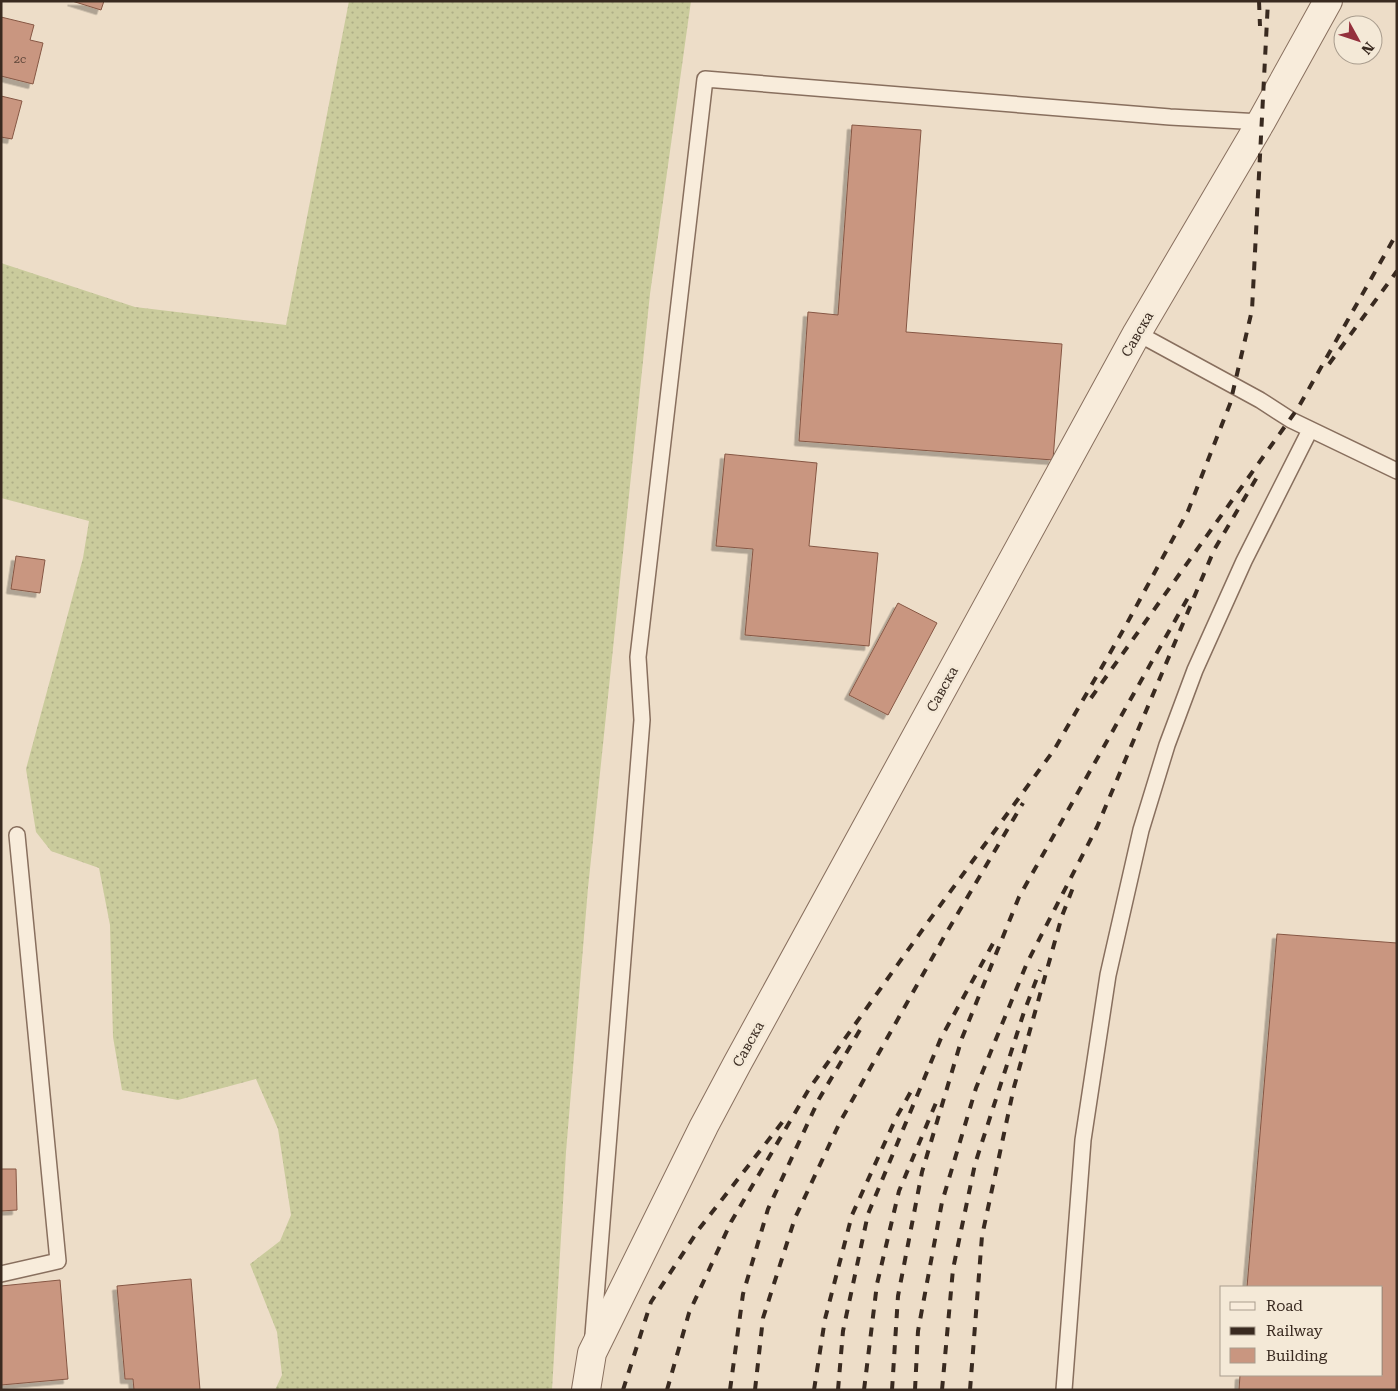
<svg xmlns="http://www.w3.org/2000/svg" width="1398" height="1391" font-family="'Roboto Serif',serif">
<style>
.grass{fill:url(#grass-dots)}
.building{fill:#c99680;stroke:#865744;filter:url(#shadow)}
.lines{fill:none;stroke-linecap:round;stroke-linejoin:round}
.lane-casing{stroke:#886f5e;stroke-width:18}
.street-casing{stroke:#886f5e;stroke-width:30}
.lane{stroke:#f8ecdb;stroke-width:15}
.street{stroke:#f8ecdb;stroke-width:28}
.rail{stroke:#392a20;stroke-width:4;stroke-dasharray:9 9;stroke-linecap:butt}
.labels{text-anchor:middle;stroke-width:5;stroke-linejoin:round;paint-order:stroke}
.number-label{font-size:11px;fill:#5d4538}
.street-label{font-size:14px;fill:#392a20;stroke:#f4e9d7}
</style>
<defs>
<pattern id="grass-dots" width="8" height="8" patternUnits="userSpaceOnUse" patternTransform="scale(1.25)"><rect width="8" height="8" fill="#cacb9c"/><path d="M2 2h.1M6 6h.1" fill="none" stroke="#aeae86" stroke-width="1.8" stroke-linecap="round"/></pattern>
<filter id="shadow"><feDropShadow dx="-4.5" dy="4.5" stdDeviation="0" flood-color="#0004"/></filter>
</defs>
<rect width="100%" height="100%" fill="#edddc8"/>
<!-- grass -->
<path class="grass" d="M349,1h342l-41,293 -62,594 -22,264 -14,238h-277l7,-15 -5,-43 -27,-68 30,-23 11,-26 -13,-86 -22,-50 -78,21 -56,-10 -9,-53 -3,-112 -11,-57 -48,-17 -15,-19 -10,-63 57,-211 6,-37 -88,-23v-235l134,44 151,18z"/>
<!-- building -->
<path class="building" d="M72,1h32l-3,9z
M1,17l33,8 -4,15 13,3 -10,41 -32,-8z
M1,96l21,5 -10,38 -11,-2z
M852,125l69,5 -15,202 156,12 -9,116 -254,-19 9,-129 30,3z
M725,454l92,9 -8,83 69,7 -9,93 -124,-11 8,-86 -37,-3z
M16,556l29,4 -5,33 -29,-4z
M898,603l39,20 -49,92 -39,-20z
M1277,934l120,9v447h-158l1,-15h142v-88h-135z
M1,1169h15l1,41 -16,1z
M191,1279l9,111h-66l-1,-11h-8l-8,-93z
M60,1280l8,99 -67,6v-99z"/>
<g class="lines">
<defs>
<path id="lane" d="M1137,333l123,67 31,20 106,51
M1,1274l57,-13 -41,-426
M593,1335l49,-615 -4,-63 67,-578 465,38 91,5
M1064,1390l19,-250 25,-165 33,-145 26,-85 28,-75 49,-109 66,-131"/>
<path id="street" d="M586,1390l6,-37 112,-227 33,-62 400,-731 124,-211 67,-121"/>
</defs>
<!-- lane casing -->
<use href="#lane" class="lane-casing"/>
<!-- street casing -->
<use href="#street" class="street-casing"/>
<!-- lane -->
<use href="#lane" class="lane"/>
<!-- street -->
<use href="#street" class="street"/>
<!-- rail -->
<path class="rail" d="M1259,1l1,25
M1329,364l68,-93
M1091,698l207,-290 99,-175
M623,1390l28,-88 48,-73 85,-109
M667,1390l22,-77 42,-91 78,-133 119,-167 126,-172 71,-123 63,-116 42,-107 22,-94 16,-309
M730,1390l13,-96 25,-85 51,-110 45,-76
M755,1390l8,-72 32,-100 45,-96 104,-185 79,-134
M814,1390l11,-71 27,-104 44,-97 18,-32
M838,1390l5,-59 25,-117 73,-176 55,-100
M864,1390l13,-106 22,-93 39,-93
M892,1390l6,-94 24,-124 40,-134 57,-141 171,-303
M915,1390l3,-59 24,-129 34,-114 51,-125 70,-136 117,-277 46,-78
M942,1390l11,-121 22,-105 49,-152 16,-42
M970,1390l12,-154 32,-149 48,-171 12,-31"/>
</g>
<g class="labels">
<!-- number labels -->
<g class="number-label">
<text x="20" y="63">2c</text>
</g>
<!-- street labels -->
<g class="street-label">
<text transform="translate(1137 334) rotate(-60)" y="5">Савска</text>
<text transform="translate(942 689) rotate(-61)" y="5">Савска</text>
<text transform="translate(748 1044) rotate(-61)" y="5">Савска</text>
</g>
</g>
<!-- border -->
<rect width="1398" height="1391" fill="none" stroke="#392a20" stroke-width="5"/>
<!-- legend -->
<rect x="1220" y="1286" width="162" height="90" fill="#f4e9d7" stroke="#a99d8e"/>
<rect x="1230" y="1302" width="25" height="8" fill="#f8ecdb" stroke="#a99d8e"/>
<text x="1266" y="1311" font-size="15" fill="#392a20">Road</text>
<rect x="1230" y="1327" width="25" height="8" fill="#392a20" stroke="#a99d8e"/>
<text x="1266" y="1336" font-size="15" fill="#392a20">Railway</text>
<rect x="1230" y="1348" width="25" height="15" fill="#c99680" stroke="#a99d8e"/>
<text x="1266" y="1361" font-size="15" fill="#392a20">Building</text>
<!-- north arrow -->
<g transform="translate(1358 40) rotate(130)"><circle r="24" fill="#f4e9d7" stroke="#a99d8e"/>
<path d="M0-4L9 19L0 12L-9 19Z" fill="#94303c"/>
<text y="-8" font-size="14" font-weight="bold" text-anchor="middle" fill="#392a20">N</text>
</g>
</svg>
